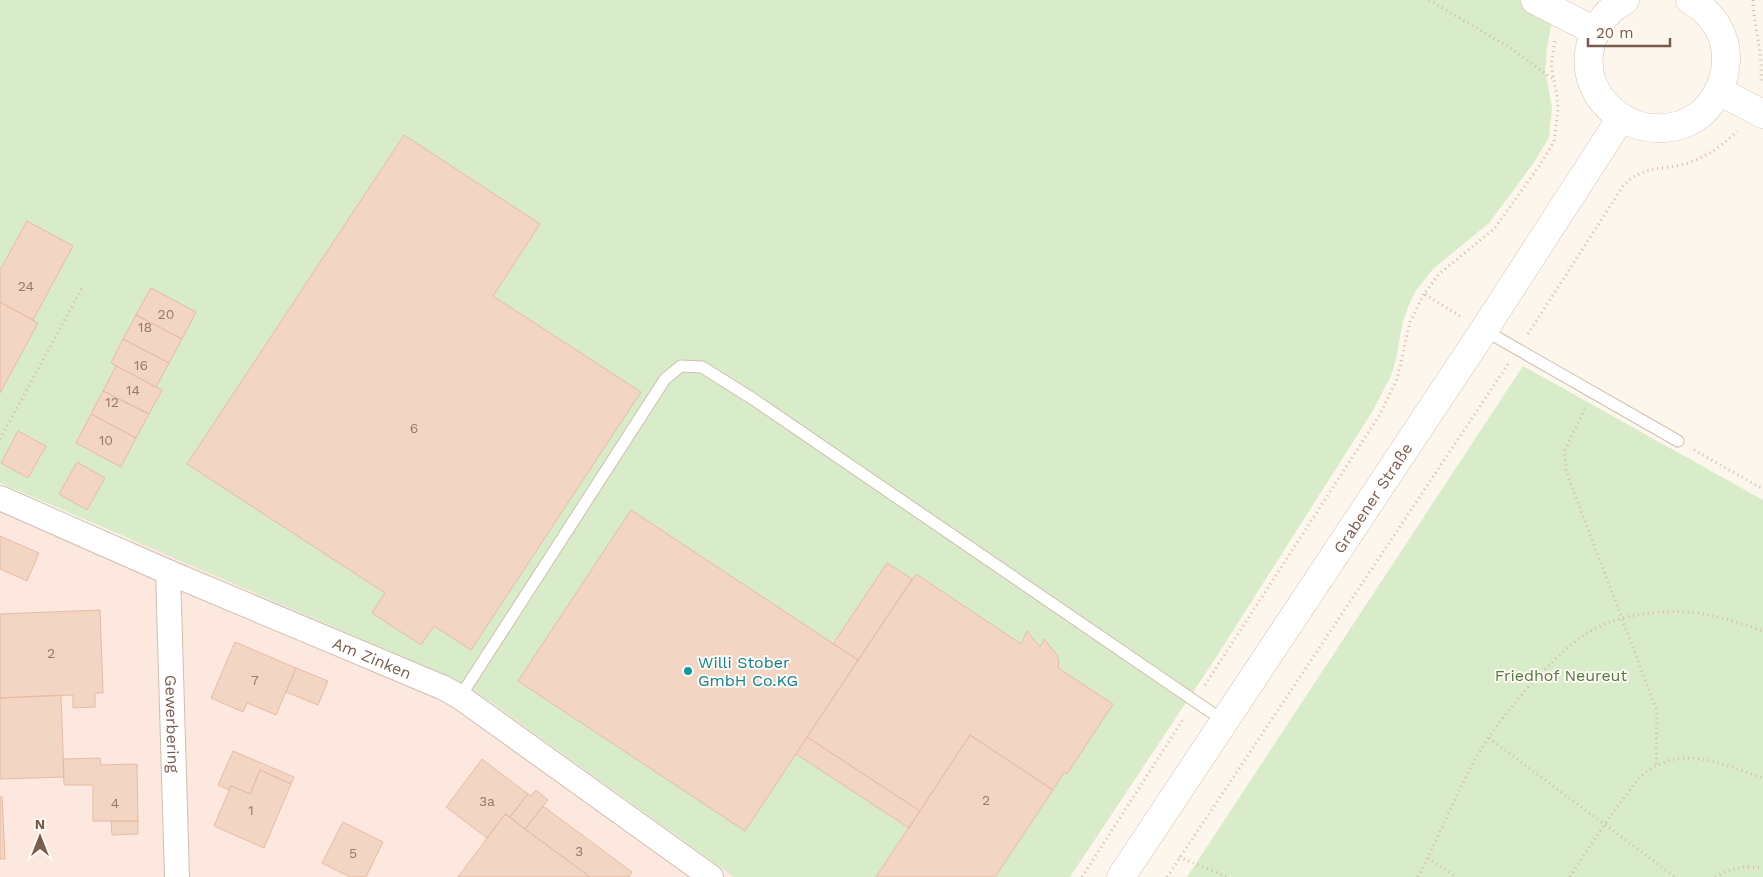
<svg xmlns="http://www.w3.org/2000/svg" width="1763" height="877" font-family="'Work Sans',sans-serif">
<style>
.commercial{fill:#fde8e0}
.green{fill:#d8ecc9}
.building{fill:#f3d5c3;stroke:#e6bba3}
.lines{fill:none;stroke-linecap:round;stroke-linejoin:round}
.lane-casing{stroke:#d1beb0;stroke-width:13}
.street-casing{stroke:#d1beb0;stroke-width:26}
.secondary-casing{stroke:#d6c0b0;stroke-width:29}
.path{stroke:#d9b8a5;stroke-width:3;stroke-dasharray:1 4;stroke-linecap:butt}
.lane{stroke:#fff;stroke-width:11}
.street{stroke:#fff;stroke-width:24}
.secondary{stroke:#fff;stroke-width:28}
.culture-dot{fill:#0f9aa8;stroke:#fffaf3;stroke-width:2}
.labels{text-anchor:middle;stroke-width:4;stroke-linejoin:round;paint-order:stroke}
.number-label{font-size:14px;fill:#987a6a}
.street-label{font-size:16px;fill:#7a5c4d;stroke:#fffaf3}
.culture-label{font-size:16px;fill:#0d838f;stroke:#fffaf3;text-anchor:start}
.park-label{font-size:16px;fill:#537a41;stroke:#fffaf3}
</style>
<rect width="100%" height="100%" fill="#fdf6ec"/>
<!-- commercial -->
<path class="commercial" d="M250,315l812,562h-1062v-385l123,64z"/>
<!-- green -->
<path class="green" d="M0,0h1562l-8,10 -7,38 -2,22 7,38 -3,29 -14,24 -46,62 -56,46 -16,20 -6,11 -8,21 -7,38 -5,17 -19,36 -159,250 -143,215h-336l-246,-177 -38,-23 -450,-194z
M1523,366l240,134v377h-576z"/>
<!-- building -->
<path class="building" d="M404,135l136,89 -47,72 148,96 -170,258 -37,-24 -13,19 -49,-32 13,-20 -198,-129z
M27,221l46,25 -40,74 -33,-18v-32z
M151,288l45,24 -14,27 -46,-24z
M0,302l38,21 -38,70z
M136,315l46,24 -13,24 -46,-24z
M123,339l46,24 -13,24 -45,-24z
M116,366l46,24 -13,24 -46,-23z
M103,391l46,23 -13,24 -45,-24z
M91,414l45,24 -15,29 -45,-24z
M18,431l28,15 -18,32 -27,-15z
M77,462l28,16 -18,32 -28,-16z
M631,510l227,150 -113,171 -227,-150z
M0,536l39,17 -12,28 -27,-12z
M887,563l25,16 -54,81 -25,-16z
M916,574l105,70 6,-13 13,16 4,-8 13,16 2,7 -1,6 55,36 -46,70 -3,-2 -11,18 -83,-55 -50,76 -113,-74z
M100,610l3,83h-8v14l-22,1v-13l-73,3v-84z
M235,642l61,26 -20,47 -29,-12 -4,9 -32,-14z
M296,668l32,13 -10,24 -32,-13z
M61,695l3,82 -64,2v-81z
M970,735l83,55 -58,87h-119z
M807,737l113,74 -11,17 -113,-74z
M233,751l61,26 -3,7 -31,-14 -10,24 -19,-8 -2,4 -11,-5z
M100,758l1,7 36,-1 1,57h-45v-36h-29l-1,-26z
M482,759l46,35 -18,23 -5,-3 -18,24 -41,-31z
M260,770l31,14 -27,64 -50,-22 17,-40 19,8z
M536,790l12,10 -23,29 -15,-12 18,-23 3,2z
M0,797h2l3,62h-5z
M543,806l89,66 -3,5h-39l-65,-48z
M505,814l20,15 65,48h-132z
M111,821h27v13l-26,1z
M343,822l40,20 -17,35h-16l-28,-14z"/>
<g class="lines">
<defs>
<path id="lane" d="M1484,330l194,111
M460,697l205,-318 16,-13 21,1 51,32 471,322"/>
<g id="street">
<path id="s1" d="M0,498l168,74 276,116 16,9 251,180"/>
<path id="s2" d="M168,572l9,305"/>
</g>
<g id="secondary">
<path d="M1535,0l60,31"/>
<path d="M1625,0c-5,4 -11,7 -15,11 -8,7 -14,19 -18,29 -21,64 58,115 110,73 15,-14 24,-34 24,-54 1,-24 -15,-48 -36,-59"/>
<path d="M1719,91l44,23"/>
<path id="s3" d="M1121,877l363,-547 137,-212"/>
</g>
</defs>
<!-- lane casing -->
<use href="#lane" class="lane-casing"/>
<!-- street casing -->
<use href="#street" class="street-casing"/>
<!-- secondary casing -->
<use href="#secondary" class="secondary-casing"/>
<!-- path -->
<path class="path" d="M1429,0l83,49 41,30
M1753,0c1,27 10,53 8,81
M1460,316l-36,-22 15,-20 55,-45 46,-64 14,-23 4,-32 -1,-14 -6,-32 4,-23
M1528,334l95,-148c21,-22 40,-15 65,-23 20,-7 34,-17 49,-32
M1585,409l-20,41 1,21 91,240 -1,55
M0,439l82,-151
M1694,450l69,39
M1205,685l174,-269 18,-37 13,-57 14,-28
M1489,738l186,139
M1179,857l48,20
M1428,858l29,19
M1082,877l102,-159
M1167,877l341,-513
M1418,877c19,-36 34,-74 53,-110 16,-30 37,-57 60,-83 17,-18 35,-37 56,-51 32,-20 84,-26 121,-18 19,3 37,10 55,16
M1570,877c17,-27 34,-53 54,-79 7,-9 13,-19 22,-26 9,-7 24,-13 36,-14 28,-1 55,11 81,20
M1715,877c16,-9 30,-12 48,-9"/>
<!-- lane -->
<use href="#lane" class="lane"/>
<!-- street -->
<use href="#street" class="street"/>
<!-- secondary -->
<use href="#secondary" class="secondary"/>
</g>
<!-- markers -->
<circle class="culture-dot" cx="688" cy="671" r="5"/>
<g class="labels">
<!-- number labels -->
<g class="number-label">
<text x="26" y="291">24</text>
<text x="166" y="319">20</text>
<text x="145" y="332">18</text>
<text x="141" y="370">16</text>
<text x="133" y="395">14</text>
<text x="112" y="407">12</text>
<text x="414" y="433">6</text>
<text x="106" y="445">10</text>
<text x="51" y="658">2</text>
<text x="255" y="685">7</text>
<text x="986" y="805">2</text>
<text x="487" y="806">3a</text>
<text x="115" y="808">4</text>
<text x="251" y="815">1</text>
<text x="579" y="856">3</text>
<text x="353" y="858">5</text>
</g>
<!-- street labels -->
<g class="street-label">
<text dy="6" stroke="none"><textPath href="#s3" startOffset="455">Grabener Straße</textPath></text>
<text dy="6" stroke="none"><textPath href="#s1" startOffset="405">Am Zinken</textPath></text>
<text dy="6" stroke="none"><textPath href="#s2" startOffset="152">Gewerbering</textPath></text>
</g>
<!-- culture labels -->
<g class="culture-label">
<text x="698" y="668">Willi Stober<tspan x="698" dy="18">GmbH Co.KG</tspan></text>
</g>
<!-- park labels -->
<g class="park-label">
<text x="1561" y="681">Friedhof Neureut</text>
</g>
</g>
<!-- north arrow -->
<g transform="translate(40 837)" stroke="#fffaf3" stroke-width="4" paint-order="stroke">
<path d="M0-4L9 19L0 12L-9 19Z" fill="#7a5c4d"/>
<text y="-8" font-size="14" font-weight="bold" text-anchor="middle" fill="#7a5c4d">N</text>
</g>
<!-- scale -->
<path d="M1588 38v8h82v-8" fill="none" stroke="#7a5c4d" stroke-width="2.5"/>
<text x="1596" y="38" font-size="15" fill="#7a5c4d" stroke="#fffaf3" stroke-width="4" paint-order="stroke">20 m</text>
</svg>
